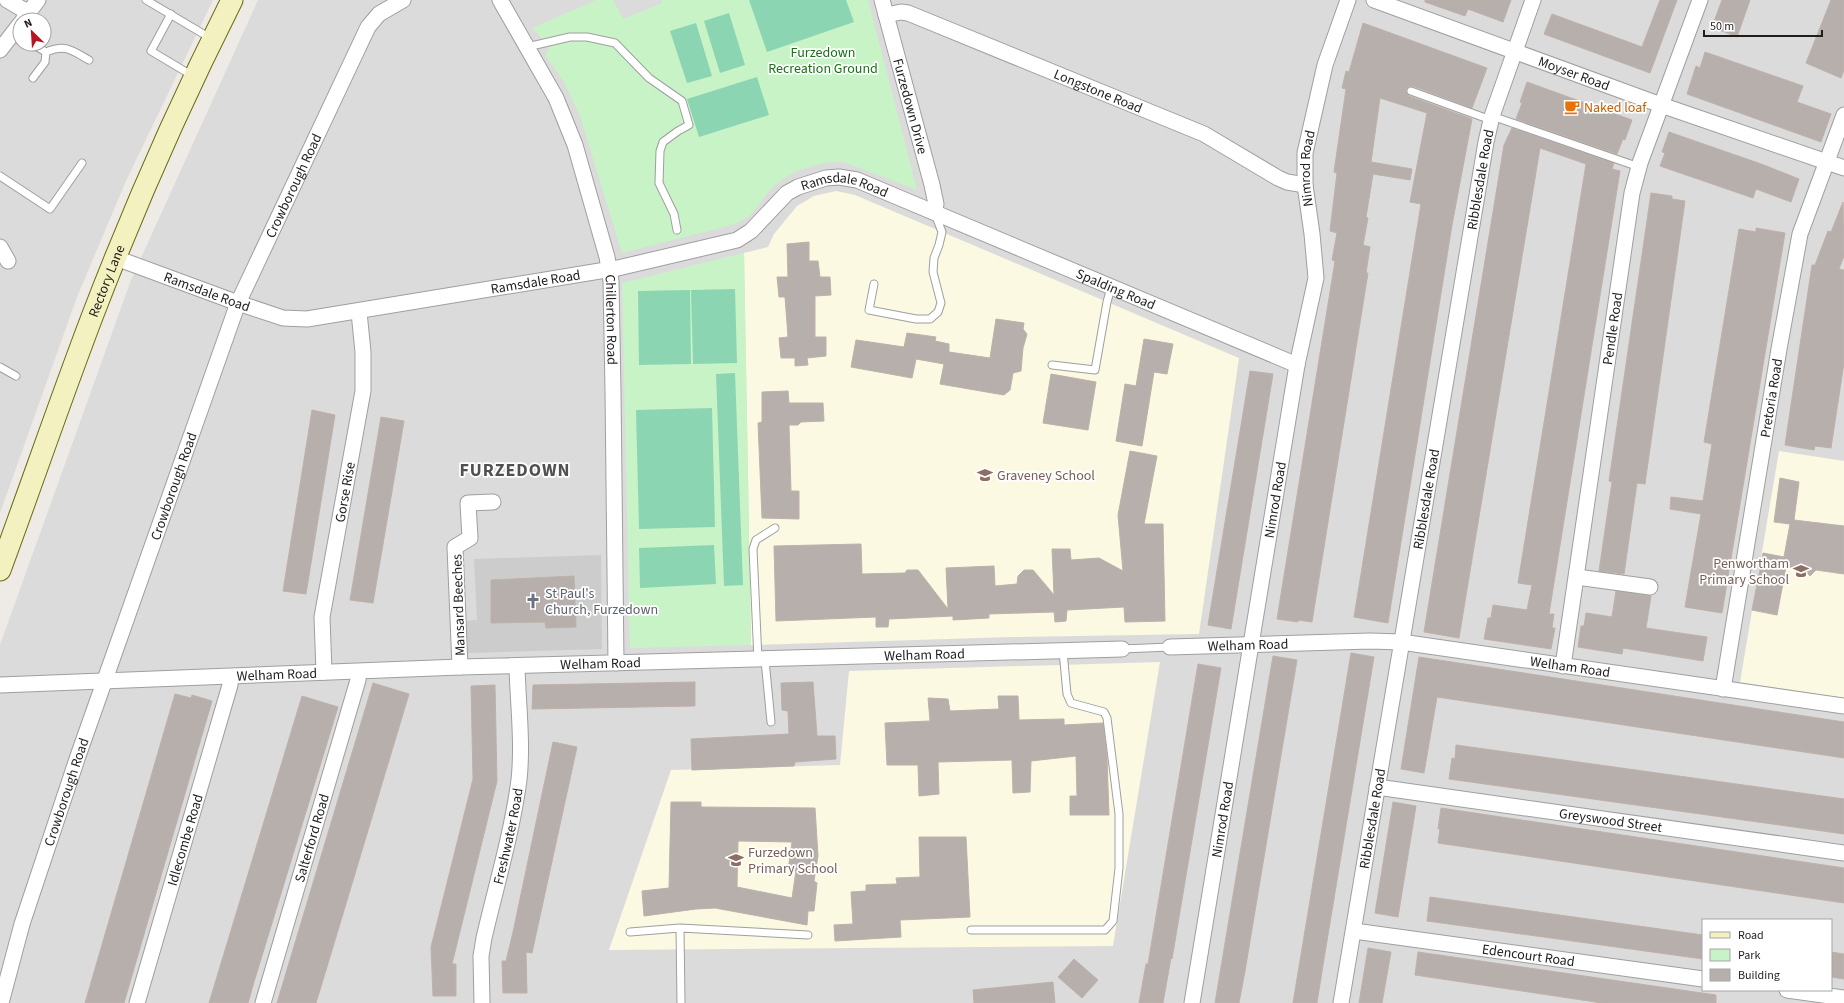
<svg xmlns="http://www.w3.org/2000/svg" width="1844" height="1003" font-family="'Source Sans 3',sans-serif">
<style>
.residential{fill:#dcdbdb;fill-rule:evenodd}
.education{fill:#fbf9e1}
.religious{fill:#ccc}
.park{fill:#c7f3c7}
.pitch{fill:#8cd5b2}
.building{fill:#b7afab;stroke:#beb1a9;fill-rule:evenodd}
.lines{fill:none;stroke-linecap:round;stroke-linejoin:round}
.service-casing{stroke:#9f9f9f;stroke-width:9}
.minor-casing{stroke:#9f9f9f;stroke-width:17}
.secondary-casing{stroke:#686a11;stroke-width:23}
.service{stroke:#fff;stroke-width:7}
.minor{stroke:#fff;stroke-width:15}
.secondary{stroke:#f3f1bf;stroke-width:21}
.labels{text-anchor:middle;stroke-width:3.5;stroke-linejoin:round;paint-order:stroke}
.park-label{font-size:14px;fill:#187117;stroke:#fff}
.street-label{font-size:14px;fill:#1e1e1e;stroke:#fff}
.food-label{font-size:14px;fill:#c56008;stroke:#fff;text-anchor:start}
.education-label{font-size:14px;fill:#785e54;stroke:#fff;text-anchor:start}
.worship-label{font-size:14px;fill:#5b616d;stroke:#fff;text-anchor:start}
.district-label{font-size:18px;font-weight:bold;letter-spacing:1px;fill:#515151;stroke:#fff}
</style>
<rect width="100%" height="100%" fill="#eeeae5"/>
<!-- residential -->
<path class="residential" d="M0,0h213l-87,181 -49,116 -77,216zM20,20h24v24h-24z
M258,0h1586v1003h-1844v-358l131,-365zM1703,920h128v70h-128z"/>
<!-- education -->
<path class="education" d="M836,191l19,4 384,163 -40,276 -187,3 -261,8 -7,-392 24,-6 6,-13 23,-28 17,-10z
M1779,451l65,10v237l-104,-16z
M1160,662l-47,284 -504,4 62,-180 169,-5 9,-94z"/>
<!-- religious -->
<path class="religious" d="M601,555l1,94 -134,4 -2,-32 11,-1 -3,-61z"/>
<!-- park -->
<path class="park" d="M596,0h17l10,19 39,-16 -1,-3h207l49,190 -73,-28c-26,-1 -56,9 -74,28 -7,8 -13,19 -21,26 -4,3 -10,5 -14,8l-113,29 -42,-137 -16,-34 -18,-26 3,-10 -17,-18z
M744,253l7,392 -121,3 -8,-365z"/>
<!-- pitch -->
<path class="pitch" d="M749,0h97l8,22 -87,30z
M729,13l16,52 -25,8 -16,-52z
M696,23l16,53 -25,7 -17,-52z
M757,77l12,38 -70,22 -12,-38z
M735,289l2,74 -44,1 -2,-74z
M690,290l1,74 -52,1 -1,-74z
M735,373l8,212 -19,1 -8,-212z
M712,408l3,119 -76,2 -3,-119z
M714,545l2,39 -76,4 -1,-40z"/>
<!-- building -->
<path class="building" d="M1425,0h86l-8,22 -35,-13 -3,7 -40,-14z
M1660,0h17l-27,73 -106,-39 8,-20 90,33z
M1722,0h28l-13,37 -25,-10z
M1831,0h13v70l-3,8 -35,-15z
M1363,23l124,45 -15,40 -59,-22 -5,1 -2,3 3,6 63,23 -20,106 -64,398 -34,-6 67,-413 -11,-2 17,-89 -47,-15 -9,64 41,7 -2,11 -37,-6 -7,43 2,1 -5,27 7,2 -4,26h2l-56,349 -14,-2v2l-21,-3 58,-358 -3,-1 5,-27 -7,-2 7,-58 -3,-1 12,-83 -4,-1 4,-17 3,1z
M1705,52l98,34 -6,16 34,12 -10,28 -134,-48 9,-28 4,2z
M1527,82l105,38 -7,20 -2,-1 -6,15 -101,-35 6,-16 -2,-1z
M1512,128l102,35 -2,6 8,2 -71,443h5l-2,14h3l-4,21 -67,-10 4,-21h3l2,-13 34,5 5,-25 -14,-2 68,-419 -46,-16 -81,490 -35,-6 80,-487z
M1669,132l95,33 35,14 -8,23 -35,-13 -3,9 -93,-32 5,-13 -3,-1z
M1651,193l21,3v3l13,2 -40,283 -8,-1 -13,91 -25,-3 13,-89 -3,-1z
M1843,202l1,54 -5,13 5,1v93l-13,85 -16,-2 -1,4 -29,-5 27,-180h3l13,-34 3,1z
M1756,228l29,5 -63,380 -37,-6 16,-93 -31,-5 1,-12 32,4 9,-57 -8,-2 35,-213 17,3z
M809,242v19h9l2,16h10l1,18 -16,1v41h11v19l-19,2 1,7 -13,1v-8h-14l-2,-20 9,-1 -3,-40h-6l-2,-20h11l-1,-33z
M996,319l28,4 -1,6 4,5 -4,14 -2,23 -8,2 -3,17 -6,5 -64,-11 4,-20 -28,-5 -4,19 -61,-11 5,-27 48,7 3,-14 29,4 -1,4 14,3v8l41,6z
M1144,339l29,5 -6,30 -13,-2 -12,74 -26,-5 9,-57 11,2z
M1250,371l23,3 -42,255 -23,-4z
M1051,374l45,8 -8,48 -45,-7z
M788,391l1,12h34l1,18 -23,1 -3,3h-9l2,66h8v28l-37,-1 -4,-95 4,-1v-30z
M312,410l23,5 -29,179 -23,-3z
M381,417l23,4 -31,182 -23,-3z
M1130,451l27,5 -13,68h19l2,97 -40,1 -1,-15 -57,3 -1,11 -11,1 -1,-10 -65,2v4l-36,2v-4l-64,3 -1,8h-12v-10l-100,4 -2,-75 87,-2 1,30 43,-1 2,-3h11l30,39 -2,-41 48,-2 1,20 22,-2 1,-8 6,-6h9l21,25 -2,-46h18l1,11 28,-2 24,13 -5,-56z
M1780,478l19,4 -5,38 50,6v48l-28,-4 -6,6 -7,-7 -17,-2 -9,48 -25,-5 11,-57 21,4 6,-33 -16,-2z
M574,576l2,51 -30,1 -1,-6 -54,1v-43z
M1616,591l35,5 -5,32 61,9 -4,24 -80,-13 -1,6 -44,-7 3,-21h3l2,-13 26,4z
M1351,653l23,4 -50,302 -7,44h-24z
M1273,656l24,4 -52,311 -6,32h-24z
M1419,657l425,65v36l-407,-61 -13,76 -23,-4z
M1198,664l23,4 -49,291 -1,-1 -8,45h-24l7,-39h2z
M695,682v24l-163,3 1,-24z
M813,682l4,54h18l1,23 -41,3 -1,4 -102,4 -1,-31 98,-5 -1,-23 -6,-1 -1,-27z
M373,683l36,11 -79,263 -14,46h-39z
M495,685l2,96 -45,183h4v32h-23l-2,-49 42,-168 -2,-93z
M175,694l16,4 1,-3 20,6 -88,302h-39z
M302,696l36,11 -84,275 -6,21h-39z
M998,696h20l1,24 45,-1v6l39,-2 4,35 2,57h-39v-19h7l-1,-40 -45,5 -1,31 -17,1 -1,-33 -74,2 1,32 -20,2 -1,-31h-31l-2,-42 45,-2 -2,-23 20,1 2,12 49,-2z
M553,742l24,5 -45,206 -6,-1 1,41h-24l-1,-32h4l7,-29z
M1456,745l388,54v35l-395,-55 3,-21 3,1z
M671,802h30v5l114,1 3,48 -4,25 3,2 -3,28h-6l-1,14 -92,-17 -19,1 -52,7 -2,-25 27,-3zM738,841l54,1 -4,28 8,1 -4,27 -55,-11z
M1393,802l23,4 -18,111 -23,-4z
M1441,808l403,60v35l-406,-60 2,-14h-2z
M919,837h47l4,80 -70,3 1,17 -66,4 -1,-16 19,-1 -2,-32 15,-1v-6l31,-1 -1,-6 24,-1z
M1430,897l273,38v24l-276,-38z
M1368,948l23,4 -9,51h-23z
M1418,952l298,43v8h-114l-187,-28z
M1831,952l13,2v25l-13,-2z
M1074,959l24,21 -16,18 -24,-21z
M1053,982l2,21h-81l-1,-13z"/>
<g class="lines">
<defs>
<path id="service" d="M146,0l66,39
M171,14l-20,37 42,25
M32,44l14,8c20,-8 25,-2 43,8
M527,47l43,-10h17l28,6 34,35 33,23 7,24 -11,6 -15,11 -3,9 -1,32 15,31 3,16
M33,78l12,-16 1,-10
M1411,91l80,29
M1492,116l147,51
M0,176l50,33 32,-46
M874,284l-5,26 47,9h14l8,-7 3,-9 -8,-31 1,-14 5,-13 3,-13 -7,-18
M1052,365l43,5 12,-68 4,-14
M0,367l16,9
M1122,649l48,-2
M758,660l-5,-111 3,-9 19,-12
M765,660l6,62
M971,930h134l8,-9 6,-53v-54l-12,-96 -3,-6 -33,-9 -4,-9 -4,-43
M630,932l50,-4
M681,1003l-1,-75 128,7"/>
<g id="minor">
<path d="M7,0l22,13"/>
<path id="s1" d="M500,0l56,98 19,47 32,112 4,24 2,110 3,272"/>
<path id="s2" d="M882,0l50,185 4,19 -2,8"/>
<path id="s3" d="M1374,0l287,105 183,63"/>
<path id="s4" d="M886,15l15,-3 7,1 296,121 74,44 9,4 18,3"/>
<path d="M23,20l15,-20"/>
<path d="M0,50l20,-26"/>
<path d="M0,247l8,14"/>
<path id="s5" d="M116,258l122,45 45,15 24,1 311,-51 119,-28 14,-9 36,-38 11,-6 28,-9 13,-1 18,3 440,185"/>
<path d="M1577,577l73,10"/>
<path id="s6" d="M1170,647l200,-6 31,1 443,64"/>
<path id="s7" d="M1563,666l69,-473 8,-30 60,-163"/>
<path d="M460,667l-5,-120 15,-9 -2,-35 25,-1"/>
<path id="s8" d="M324,672l-2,-55 41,-226v-39l-4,-40"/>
<path id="s9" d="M0,685l460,-18 662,-18"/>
<path id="s10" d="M1723,689l56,-340 21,-115 44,-119"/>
<path id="s11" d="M1377,787l467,66"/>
<path id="s12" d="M1354,931l349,48"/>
<path d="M1787,990l57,8"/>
<path id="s13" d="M1,1003l21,-79 56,-168 160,-453 130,-276 11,-13 24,-14"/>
<path id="s14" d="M137,1003l93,-318v-8"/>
<path id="s15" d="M263,1003l95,-323v-8"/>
<path id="s16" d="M482,1003l-1,-47 3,-18c12,-52 28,-105 35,-158 4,-37 -1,-76 -2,-113"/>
<path id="s17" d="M1192,1003l105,-638 19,-87 -4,-44 -7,-49v-32l20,-88 23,-65"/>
<path id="s18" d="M1341,1003l145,-861 6,-26 41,-116"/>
</g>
<g id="secondary">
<path id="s19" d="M0,570c31,-84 60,-169 92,-253 41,-107 88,-214 140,-317"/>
</g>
</defs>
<!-- service casing -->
<use href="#service" class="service-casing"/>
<!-- minor casing -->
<use href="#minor" class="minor-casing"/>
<!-- secondary casing -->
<use href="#secondary" class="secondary-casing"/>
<!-- service -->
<use href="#service" class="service"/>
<!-- minor -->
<use href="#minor" class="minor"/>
<!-- secondary -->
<use href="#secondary" class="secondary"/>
</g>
<!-- icons -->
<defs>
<symbol id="cafe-bare" viewBox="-9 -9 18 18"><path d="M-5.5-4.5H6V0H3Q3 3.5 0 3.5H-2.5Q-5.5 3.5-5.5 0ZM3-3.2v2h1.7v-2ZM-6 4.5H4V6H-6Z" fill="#e8710a" stroke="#fff" stroke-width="2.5" paint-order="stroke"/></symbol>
<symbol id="school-bare" viewBox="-9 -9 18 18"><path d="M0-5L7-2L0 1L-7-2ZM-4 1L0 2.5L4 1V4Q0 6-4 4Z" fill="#8d6e63" stroke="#fff" stroke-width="2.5" paint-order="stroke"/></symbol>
<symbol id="church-bare" viewBox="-9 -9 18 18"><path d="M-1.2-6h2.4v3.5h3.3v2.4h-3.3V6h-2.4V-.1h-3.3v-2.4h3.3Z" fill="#6b7280" stroke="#fff" stroke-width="2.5" paint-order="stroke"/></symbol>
</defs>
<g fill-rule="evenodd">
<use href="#cafe-bare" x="1561" y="96" width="22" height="22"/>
<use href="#school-bare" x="974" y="464" width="22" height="22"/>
<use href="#school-bare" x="1790" y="560" width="22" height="22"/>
<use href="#church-bare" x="522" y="590" width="22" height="22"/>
<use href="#school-bare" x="725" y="849" width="22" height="22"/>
</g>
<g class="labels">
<!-- park labels -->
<g class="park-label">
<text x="823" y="57">Furzedown<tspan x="823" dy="16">Recreation Ground</tspan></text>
</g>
<!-- street labels -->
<g class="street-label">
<text dy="5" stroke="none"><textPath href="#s3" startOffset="213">Moyser Road</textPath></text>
<text dy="5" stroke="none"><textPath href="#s4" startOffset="228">Longstone Road</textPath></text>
<text dy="5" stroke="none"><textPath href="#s2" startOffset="110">Furzedown Drive</textPath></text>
<text dy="5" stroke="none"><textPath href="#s17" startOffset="846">Nimrod Road</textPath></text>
<text dy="5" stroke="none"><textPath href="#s18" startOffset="835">Ribblesdale Road</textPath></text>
<text dy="5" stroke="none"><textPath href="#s13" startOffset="869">Crowborough Road</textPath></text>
<text dy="5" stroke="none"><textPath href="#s5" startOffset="769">Ramsdale Road</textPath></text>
<text dy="5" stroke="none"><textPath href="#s19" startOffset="308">Rectory Lane</textPath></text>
<text dy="5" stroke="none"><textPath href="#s5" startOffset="433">Ramsdale Road</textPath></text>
<text dy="5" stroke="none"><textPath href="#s5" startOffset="1062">Spalding Road</textPath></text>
<text dy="5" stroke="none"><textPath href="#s5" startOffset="97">Ramsdale Road</textPath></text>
<text dy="5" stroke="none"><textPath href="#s1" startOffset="343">Chillerton Road</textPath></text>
<text dy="5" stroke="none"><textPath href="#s7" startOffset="341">Pendle Road</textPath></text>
<text dy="5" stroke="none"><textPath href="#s10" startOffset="295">Pretoria Road</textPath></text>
<text dy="5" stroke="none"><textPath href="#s13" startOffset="545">Crowborough Road</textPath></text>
<text dy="5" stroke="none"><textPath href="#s8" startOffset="182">Gorse Rise</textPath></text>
<text dy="5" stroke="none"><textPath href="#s18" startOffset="511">Ribblesdale Road</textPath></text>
<text dy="5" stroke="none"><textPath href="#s17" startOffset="510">Nimrod Road</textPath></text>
<text transform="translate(458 605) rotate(-92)" y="5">Mansard Beeches</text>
<text dy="5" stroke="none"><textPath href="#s6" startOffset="78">Welham Road</textPath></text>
<text dy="5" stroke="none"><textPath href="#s9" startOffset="925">Welham Road</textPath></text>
<text dy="5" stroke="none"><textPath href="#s9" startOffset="601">Welham Road</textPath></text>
<text dy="5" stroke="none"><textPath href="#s6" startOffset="402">Welham Road</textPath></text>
<text dy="5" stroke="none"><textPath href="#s9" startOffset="277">Welham Road</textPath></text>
<text dy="5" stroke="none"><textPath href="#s13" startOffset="221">Crowborough Road</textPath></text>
<text dy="5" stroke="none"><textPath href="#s18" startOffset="187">Ribblesdale Road</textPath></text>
<text dy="5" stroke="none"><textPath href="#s17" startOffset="186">Nimrod Road</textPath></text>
<text dy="5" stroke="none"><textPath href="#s11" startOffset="236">Greyswood Street</textPath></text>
<text dy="5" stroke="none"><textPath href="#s16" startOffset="170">Freshwater Road</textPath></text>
<text dy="5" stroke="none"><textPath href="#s15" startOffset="172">Salterford Road</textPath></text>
<text dy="5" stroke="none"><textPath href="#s14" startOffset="170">Idlecombe Road</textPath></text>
<text dy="5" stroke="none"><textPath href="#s12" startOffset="176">Edencourt Road</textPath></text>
</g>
<!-- food labels -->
<g class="food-label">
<text x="1584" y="112">Naked loaf</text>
</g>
<!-- education labels -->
<g class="education-label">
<text x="997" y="480">Graveney School</text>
<text x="1789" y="568" text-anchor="end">Penwortham<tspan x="1789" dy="16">Primary School</tspan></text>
<text x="748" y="857">Furzedown<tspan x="748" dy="16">Primary School</tspan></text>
</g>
<!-- worship labels -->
<g class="worship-label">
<text x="545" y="598">St Paul's<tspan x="545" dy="16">Church, Furzedown</tspan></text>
</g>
<!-- district labels -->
<g class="district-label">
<text x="515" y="476">FURZEDOWN</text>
</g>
</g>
<!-- legend -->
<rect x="1702" y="919" width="130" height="72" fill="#ffffff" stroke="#a5a5a5"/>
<rect x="1710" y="932" width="20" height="6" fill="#f3f1bf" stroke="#a5a5a5"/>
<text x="1738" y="939" font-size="12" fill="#1e1e1e">Road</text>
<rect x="1710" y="949" width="20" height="12" fill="#c7f3c7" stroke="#a5a5a5"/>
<text x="1738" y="959" font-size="12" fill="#1e1e1e">Park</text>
<rect x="1710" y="969" width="20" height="12" fill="#b7afab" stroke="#a5a5a5"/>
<text x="1738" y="979" font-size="12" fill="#1e1e1e">Building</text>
<!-- north arrow -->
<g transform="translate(32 32) rotate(335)"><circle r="19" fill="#ffffff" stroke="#a5a5a5"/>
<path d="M0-3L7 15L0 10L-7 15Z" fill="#b71524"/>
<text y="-6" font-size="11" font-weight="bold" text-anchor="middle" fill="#1e1e1e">N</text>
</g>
<!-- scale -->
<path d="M1704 30v6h118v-6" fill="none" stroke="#1e1e1e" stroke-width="2"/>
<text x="1710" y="30" font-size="12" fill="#1e1e1e" stroke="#ffffff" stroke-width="3" paint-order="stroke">50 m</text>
</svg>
